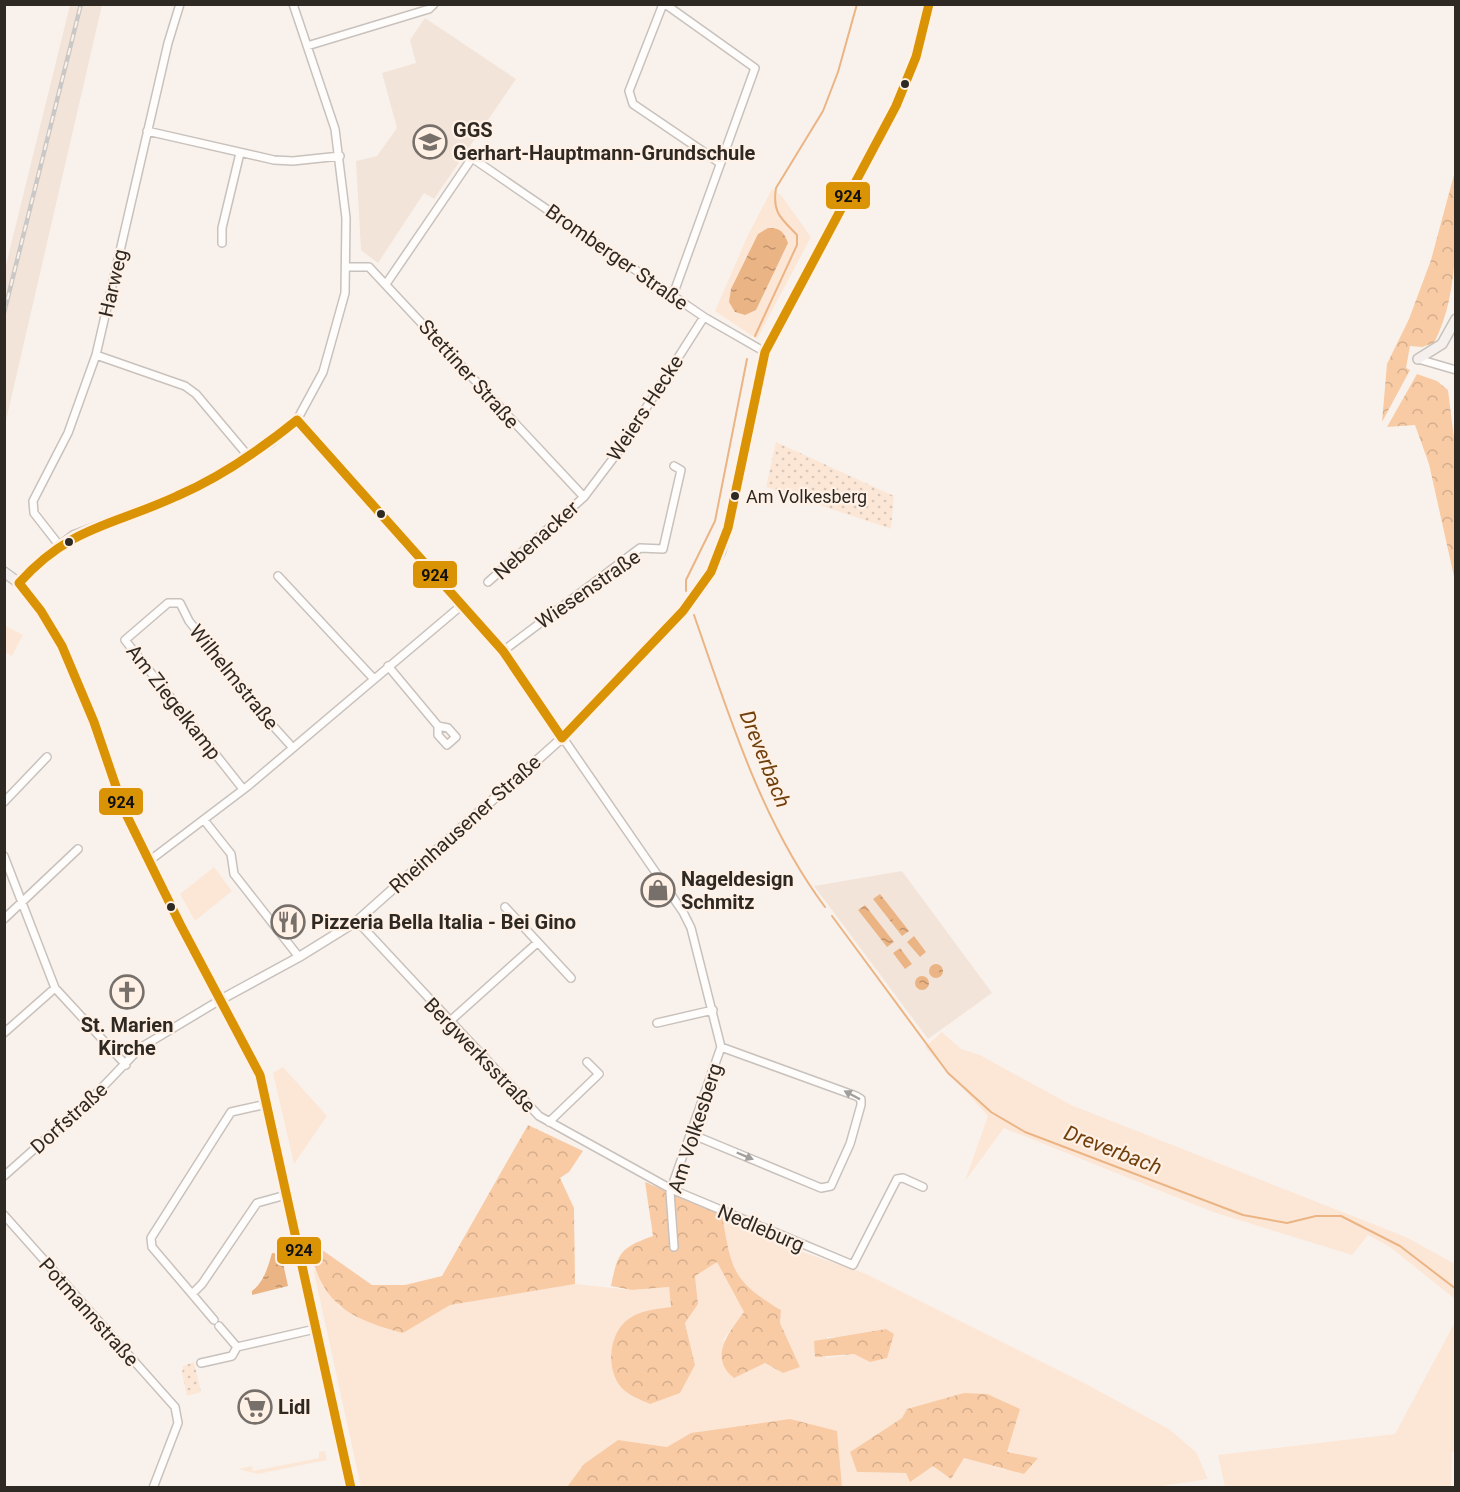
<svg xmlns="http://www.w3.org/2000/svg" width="1460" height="1492" font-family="Roboto,sans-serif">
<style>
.built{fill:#f3e4da}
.grass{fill:#fce7d7;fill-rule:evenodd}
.forest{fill:url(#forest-crowns)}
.park{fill:url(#park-dots)}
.water{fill:url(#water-ripples)}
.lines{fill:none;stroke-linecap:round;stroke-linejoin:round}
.stream{stroke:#ebb484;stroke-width:2}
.minor-casing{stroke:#c8c1bc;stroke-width:10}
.tertiary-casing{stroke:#c8c1bc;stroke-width:11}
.secondary-casing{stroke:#c8c1bc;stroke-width:12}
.minor{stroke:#fefdfc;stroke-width:7}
.tertiary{stroke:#fefdfc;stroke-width:8}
.secondary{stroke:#f5f0ed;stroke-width:9}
.rail-casing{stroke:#c9c8c6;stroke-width:4.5}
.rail{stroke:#fff1e6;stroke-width:2;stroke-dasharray:7;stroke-linecap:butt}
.bus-1-casing{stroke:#fff1e6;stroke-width:14}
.bus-1{stroke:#d99305;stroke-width:9}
.oneway{fill:#a19e9b}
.bus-dot{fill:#2f2924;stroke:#fff1e6;stroke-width:2}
.labels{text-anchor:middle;stroke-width:4.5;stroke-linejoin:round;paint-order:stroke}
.bus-label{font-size:18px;fill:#2f2924;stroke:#fff1e6;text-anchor:start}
.poi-label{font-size:20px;font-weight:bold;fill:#2f2924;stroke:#fff1e6;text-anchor:start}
.street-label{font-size:20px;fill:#2f2924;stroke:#fff1e6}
.water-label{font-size:21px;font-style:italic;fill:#703f0c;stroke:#fff1e6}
.line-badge{stroke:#fff1e6;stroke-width:2}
.pale-badge-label{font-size:16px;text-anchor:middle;font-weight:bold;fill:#111}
</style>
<defs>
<pattern id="forest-crowns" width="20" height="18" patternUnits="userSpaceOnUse" patternTransform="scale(1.5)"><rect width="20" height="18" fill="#f8cba4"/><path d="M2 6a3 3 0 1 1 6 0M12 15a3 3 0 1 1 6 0" fill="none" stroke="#d5ae8d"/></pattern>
<pattern id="park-dots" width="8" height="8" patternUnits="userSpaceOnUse" patternTransform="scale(1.5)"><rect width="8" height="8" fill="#fce7d7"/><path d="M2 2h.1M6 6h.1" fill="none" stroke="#d8c6b8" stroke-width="1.8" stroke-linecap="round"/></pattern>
<pattern id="water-ripples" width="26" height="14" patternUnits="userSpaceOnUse" patternTransform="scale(1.5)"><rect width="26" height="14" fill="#ebb484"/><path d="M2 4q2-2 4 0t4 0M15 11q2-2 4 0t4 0" fill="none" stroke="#bf926c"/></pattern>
</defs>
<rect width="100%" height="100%" fill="#f9f2ec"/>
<!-- built -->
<path class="built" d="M70,5h32l-97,420v-156z
M425,18l91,61 -82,120 -10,-6 -46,70 -17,-13 -5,-89 21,-5 20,-28 -15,-55 34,-10 -6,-23z
M902,871l90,122 -64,46 -114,-153z"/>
<!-- grass -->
<path class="grass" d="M772,189l9,6 30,42 -54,102 -42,-28 33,-76z
M4,625l19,10 -11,21 -7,-4z
M214,867l18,24 -37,30 -15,-27z
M942,1032l19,17 19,6 91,50 335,132 49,27v35l-65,-52 -22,-12 -16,20 -139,-43 -209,-84 -39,53 23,-65 -63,-69z
M283,1067l44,49 -33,48 -21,-91z
M722,1215l83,38 59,20 220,110 85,46 27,23 12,27 -58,9 -308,-1 -2,-8 -149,-46 -24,14 -49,-7 -34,24 -17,23h-206l-48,-219 26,39 64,26 46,-28 126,-21 57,6 37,-3 2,20 -29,5 53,53 -10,-43 13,-18 -3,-28 22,-14 27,50 -21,28 30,28 12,-5 18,10 17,-6 -20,-44 1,-13c-49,-29 -49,-41 -59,-95zM827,1337h14l29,25 -16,-8 -28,4zM902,1418l108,21 -4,14 32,5 -33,12 -42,-13 -57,16 -49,-1 -7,-20z
M1455,1322l1,129 -4,1 -1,35h-226l-7,-32 177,-21z
M325,1451l2,9 -69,14 -20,-5 14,-3 1,5 66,-13v-6z"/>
<!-- forest -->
<path class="forest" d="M1455,171c1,56 5,122 -21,172l-12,4 -12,-1 -4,22 4,2 -28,52 5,-58 22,-45 22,-59z
M1417,374l20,7 11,9 8,64 -1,127 -26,-117 -14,-39 -28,2z
M528,1125l55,26 -14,21 -9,6 14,30 1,76 -125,21 -47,28c-57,-15 -84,-31 -95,-93l64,45h33l37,-9z
M645,1182l77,33c10,55 10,66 59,95l-1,13 20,44 -17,6 -18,-10 -31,15c-26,-20 -5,-46 10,-66l-27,-50 -22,14 3,28 -13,19 10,42 -15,28 -30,11c-8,-4 -18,-7 -25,-13 -21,-17 -17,-60 5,-73 12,-8 27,-9 41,-11l-2,-20 -37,3 -21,-4c7,-34 9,-38 42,-50z
M886,1329l8,5 -7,24 -17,4 -16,-8 -39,3 -1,-16z
M964,1393l23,1 33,15 -13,43 31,6 -14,16 -60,-16 -13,21 -18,-13 -23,16 -4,-9 -49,-1 -7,-20 52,-34 5,-9z
M790,1419l47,12 5,56h-275l17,-23 34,-24 49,7 24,-14z"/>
<!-- park -->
<path class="park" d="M776,442l118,54 -3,33 -125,-42z
M194,1362l7,30 -14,4 -5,-22 1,-8z"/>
<!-- water -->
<path class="water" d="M768,228c12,-1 16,4 20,15l-32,67 -11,5 -10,-3 -6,-10 2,-13 27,-55z
M880,894l29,37 -7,5 -29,-37z
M865,905l29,37 -7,5 -29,-37z
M914,936l12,16 -6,5 -13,-15z
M900,948l12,16 -7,5 -12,-16z
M929 971a7 7 0 1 1 14 0a7 7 0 1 1-14 0Z
M915 983a7 7 0 1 1 14 0a7 7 0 1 1-14 0Z
M272,1253l9,1 7,32 -36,9v-4c12,-9 16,-24 20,-38z"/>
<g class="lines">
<!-- stream -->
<path class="stream" d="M755,336l42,-91v-10c-16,-17 -25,-22 -21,-47l47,-77 15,-39 19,-68
M686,591v-11l29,-59 32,-162
M694,615c35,100 67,206 131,292
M832,916l116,157 43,39 34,20 218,83 44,8 29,-7h25l59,30 56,43"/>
<defs>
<path id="minor" d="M663,4l-34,87 4,13 87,59
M665,4l90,64 -82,227
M307,46l122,-37 5,-5
M147,131l127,29 19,1 47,-5
M222,243v-15l18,-75
M347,267h22l215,230
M386,284l86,-126 232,159 61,35
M96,355l89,31 11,8 53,63
M1418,359l38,11
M297,420l206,231 180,261 8,16 30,119 -51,145 4,55
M59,545l-25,-32 -1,-12 35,-68 28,-78 72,-312 12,-39
M278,576l95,102
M488,582l96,-85 34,-45 86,-135
M19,583l29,-29 25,-19 113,-43 85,-49 26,-23 26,-48 22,-79 1,-75 -11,-89 -42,-125
M503,651l137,-103 23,1 18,-79 -7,-4
M388,666l50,60v9l9,10 9,-8 -8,-9 -10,-2
M243,789l-118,-149 43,-37h12l9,18 76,96 28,31
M4,802l43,-45
M204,820l27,34 3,20 65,83
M4,856l51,132 71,77
M149,861l99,-75 214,-181
M505,907l66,71
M4,919l74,-70
M357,921l182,195 132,73 182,76 44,-86 6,-1 20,9
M449,1022l88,-79
M657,1023l56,-13
M4,1033l51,-45
M267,1104l-36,8 -80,126 1,9 40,47 10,-10 55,-81 29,-8
M549,1122l50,-48 -12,-12
M691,1134l130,54 10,-2 19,-42 11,-39v-6l-5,-3 -135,-49
M4,1176l90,-80 46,-48 80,-48
M4,1215l171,192 3,16 -25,65
M192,1294l22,26
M219,1326l18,21 78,-18
M201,1363l31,-7 5,-9"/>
<path id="tertiary" d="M220,1000l79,-43 58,-36 205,-183 121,-127 21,-27 17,-32 7,-24 37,-176 131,-246 20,-49 13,-53"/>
<path id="secondary" d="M1418,359l24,-15 14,-25
M4,572l15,11 22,28 21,35 32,76 30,88 56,114 80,151 91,413"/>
</defs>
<!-- minor casing -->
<use href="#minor" class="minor-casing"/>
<!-- tertiary casing -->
<use href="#tertiary" class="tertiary-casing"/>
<!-- secondary casing -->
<use href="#secondary" class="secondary-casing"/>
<!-- minor -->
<use href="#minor" class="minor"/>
<!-- tertiary -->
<use href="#tertiary" class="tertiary"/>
<!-- secondary -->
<use href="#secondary" class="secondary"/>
<defs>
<path id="rail" d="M4,313l77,-309"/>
</defs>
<!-- rail casing -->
<use href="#rail" class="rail-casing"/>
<!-- rail -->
<use href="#rail" class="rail"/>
<defs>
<path id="bus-1" d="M297,420l206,231 59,87
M19,583l22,28 21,35 32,76 30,88 56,114 80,151 91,413
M19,583c51,-57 93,-57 158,-87 44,-19 83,-46 120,-76
M562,738l121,-127 28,-39 17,-44 37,-176 131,-246 20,-49 13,-53"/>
</defs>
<!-- bus-1 casing -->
<use href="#bus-1" class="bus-1-casing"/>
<!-- bus-1 -->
<use href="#bus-1" class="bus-1"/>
</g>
<!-- one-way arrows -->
<defs><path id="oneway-solid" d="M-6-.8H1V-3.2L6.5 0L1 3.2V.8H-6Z" transform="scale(1.5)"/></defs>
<g class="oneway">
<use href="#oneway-solid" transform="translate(852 1095) rotate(-152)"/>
<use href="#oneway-solid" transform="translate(745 1156) rotate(23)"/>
</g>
<!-- icons -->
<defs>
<symbol id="school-ring" viewBox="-11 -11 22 22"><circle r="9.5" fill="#fff1e6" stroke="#766f6a" stroke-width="1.5"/><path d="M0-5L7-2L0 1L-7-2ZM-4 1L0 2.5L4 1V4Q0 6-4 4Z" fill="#766f6a"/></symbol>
<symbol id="shop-ring" viewBox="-11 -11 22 22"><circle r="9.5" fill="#fff1e6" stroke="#766f6a" stroke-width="1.5"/><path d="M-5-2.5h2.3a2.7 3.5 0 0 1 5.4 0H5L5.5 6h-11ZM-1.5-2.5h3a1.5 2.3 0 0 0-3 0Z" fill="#766f6a"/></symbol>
<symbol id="restaurant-ring" viewBox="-11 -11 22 22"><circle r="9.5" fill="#fff1e6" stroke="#766f6a" stroke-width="1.5"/><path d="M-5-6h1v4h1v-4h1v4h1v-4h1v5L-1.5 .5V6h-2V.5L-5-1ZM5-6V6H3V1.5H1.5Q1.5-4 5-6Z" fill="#766f6a"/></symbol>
<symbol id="church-ring" viewBox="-11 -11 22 22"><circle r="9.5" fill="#fff1e6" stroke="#766f6a" stroke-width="1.5"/><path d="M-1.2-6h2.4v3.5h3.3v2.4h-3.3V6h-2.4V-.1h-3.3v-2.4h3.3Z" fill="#766f6a"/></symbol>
<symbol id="supermarket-ring" viewBox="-11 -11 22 22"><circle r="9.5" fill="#fff1e6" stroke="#766f6a" stroke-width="1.5"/><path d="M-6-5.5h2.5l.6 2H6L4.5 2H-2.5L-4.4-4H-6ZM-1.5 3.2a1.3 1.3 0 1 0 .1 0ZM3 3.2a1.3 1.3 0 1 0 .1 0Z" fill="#766f6a"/></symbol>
</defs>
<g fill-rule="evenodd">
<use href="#school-ring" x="411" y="123" width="38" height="38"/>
<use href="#shop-ring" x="639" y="871" width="38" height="38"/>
<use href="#restaurant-ring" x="269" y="903" width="38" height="38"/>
<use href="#church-ring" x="108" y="973" width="38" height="38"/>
<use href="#supermarket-ring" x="236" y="1388" width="38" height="38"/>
</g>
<!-- markers -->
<g class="bus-dot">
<circle cx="905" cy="84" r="5"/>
<circle cx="735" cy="496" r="5"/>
<circle cx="381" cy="514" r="5"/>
<circle cx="69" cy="542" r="5"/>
<circle cx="171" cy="907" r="5"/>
</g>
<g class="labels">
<!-- bus labels -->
<g class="bus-label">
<text x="746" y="503">Am Volkesberg</text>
</g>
<!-- poi labels -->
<g class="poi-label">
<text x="453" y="137">GGS<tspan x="453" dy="23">Gerhart-Hauptmann-Grundschule</tspan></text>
<text x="681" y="886">Nageldesign<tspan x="681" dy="23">Schmitz</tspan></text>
<text x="311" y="929">Pizzeria Bella Italia - Bei Gino</text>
<text x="127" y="1032" text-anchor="middle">St. Marien<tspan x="127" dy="23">Kirche</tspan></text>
<text x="278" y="1414">Lidl</text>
</g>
<!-- street labels -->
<g class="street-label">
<text transform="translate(617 257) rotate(35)" y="7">Bromberger Straße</text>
<text transform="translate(113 283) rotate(-77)" y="7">Harweg</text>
<text transform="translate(469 374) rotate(48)" y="7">Stettiner Straße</text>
<text transform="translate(645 408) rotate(-57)" y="7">Weiers Hecke</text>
<text transform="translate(536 540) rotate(-42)" y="7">Nebenacker</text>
<text transform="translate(588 589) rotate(-35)" y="7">Wiesenstraße</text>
<text transform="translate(234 677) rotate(51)" y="7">Wilhelmstraße</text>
<text transform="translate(174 702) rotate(52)" y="7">Am Ziegelkamp</text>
<text transform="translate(465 824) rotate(-42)" y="7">Rheinhausener Straße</text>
<text transform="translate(480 1055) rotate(46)" y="7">Bergwerksstraße</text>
<text transform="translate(69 1118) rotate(-42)" y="7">Dorfstraße</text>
<text transform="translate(695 1128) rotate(-72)" y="7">Am Volkesberg</text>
<text transform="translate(761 1228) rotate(23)" y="7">Nedleburg</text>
<text transform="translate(89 1312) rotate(48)" y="7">Potmannstraße</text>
</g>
<!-- water labels -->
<g class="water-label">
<text transform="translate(765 759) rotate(68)" y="7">Dreverbach</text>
<text transform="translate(1113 1150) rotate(21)" y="7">Dreverbach</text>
</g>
</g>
<g class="line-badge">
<rect x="825" y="181" width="46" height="29" rx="6" fill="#d99305"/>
<rect x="412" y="560" width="46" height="29" rx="6" fill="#d99305"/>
<rect x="98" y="787" width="46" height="29" rx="6" fill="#d99305"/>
<rect x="276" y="1236" width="46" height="29" rx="6" fill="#d99305"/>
</g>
<g class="pale-badge-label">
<text x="848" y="202">924</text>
<text x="435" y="581">924</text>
<text x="121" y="808">924</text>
<text x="299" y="1256">924</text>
</g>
<!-- border -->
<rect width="1460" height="1492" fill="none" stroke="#2f2924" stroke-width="12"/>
</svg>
